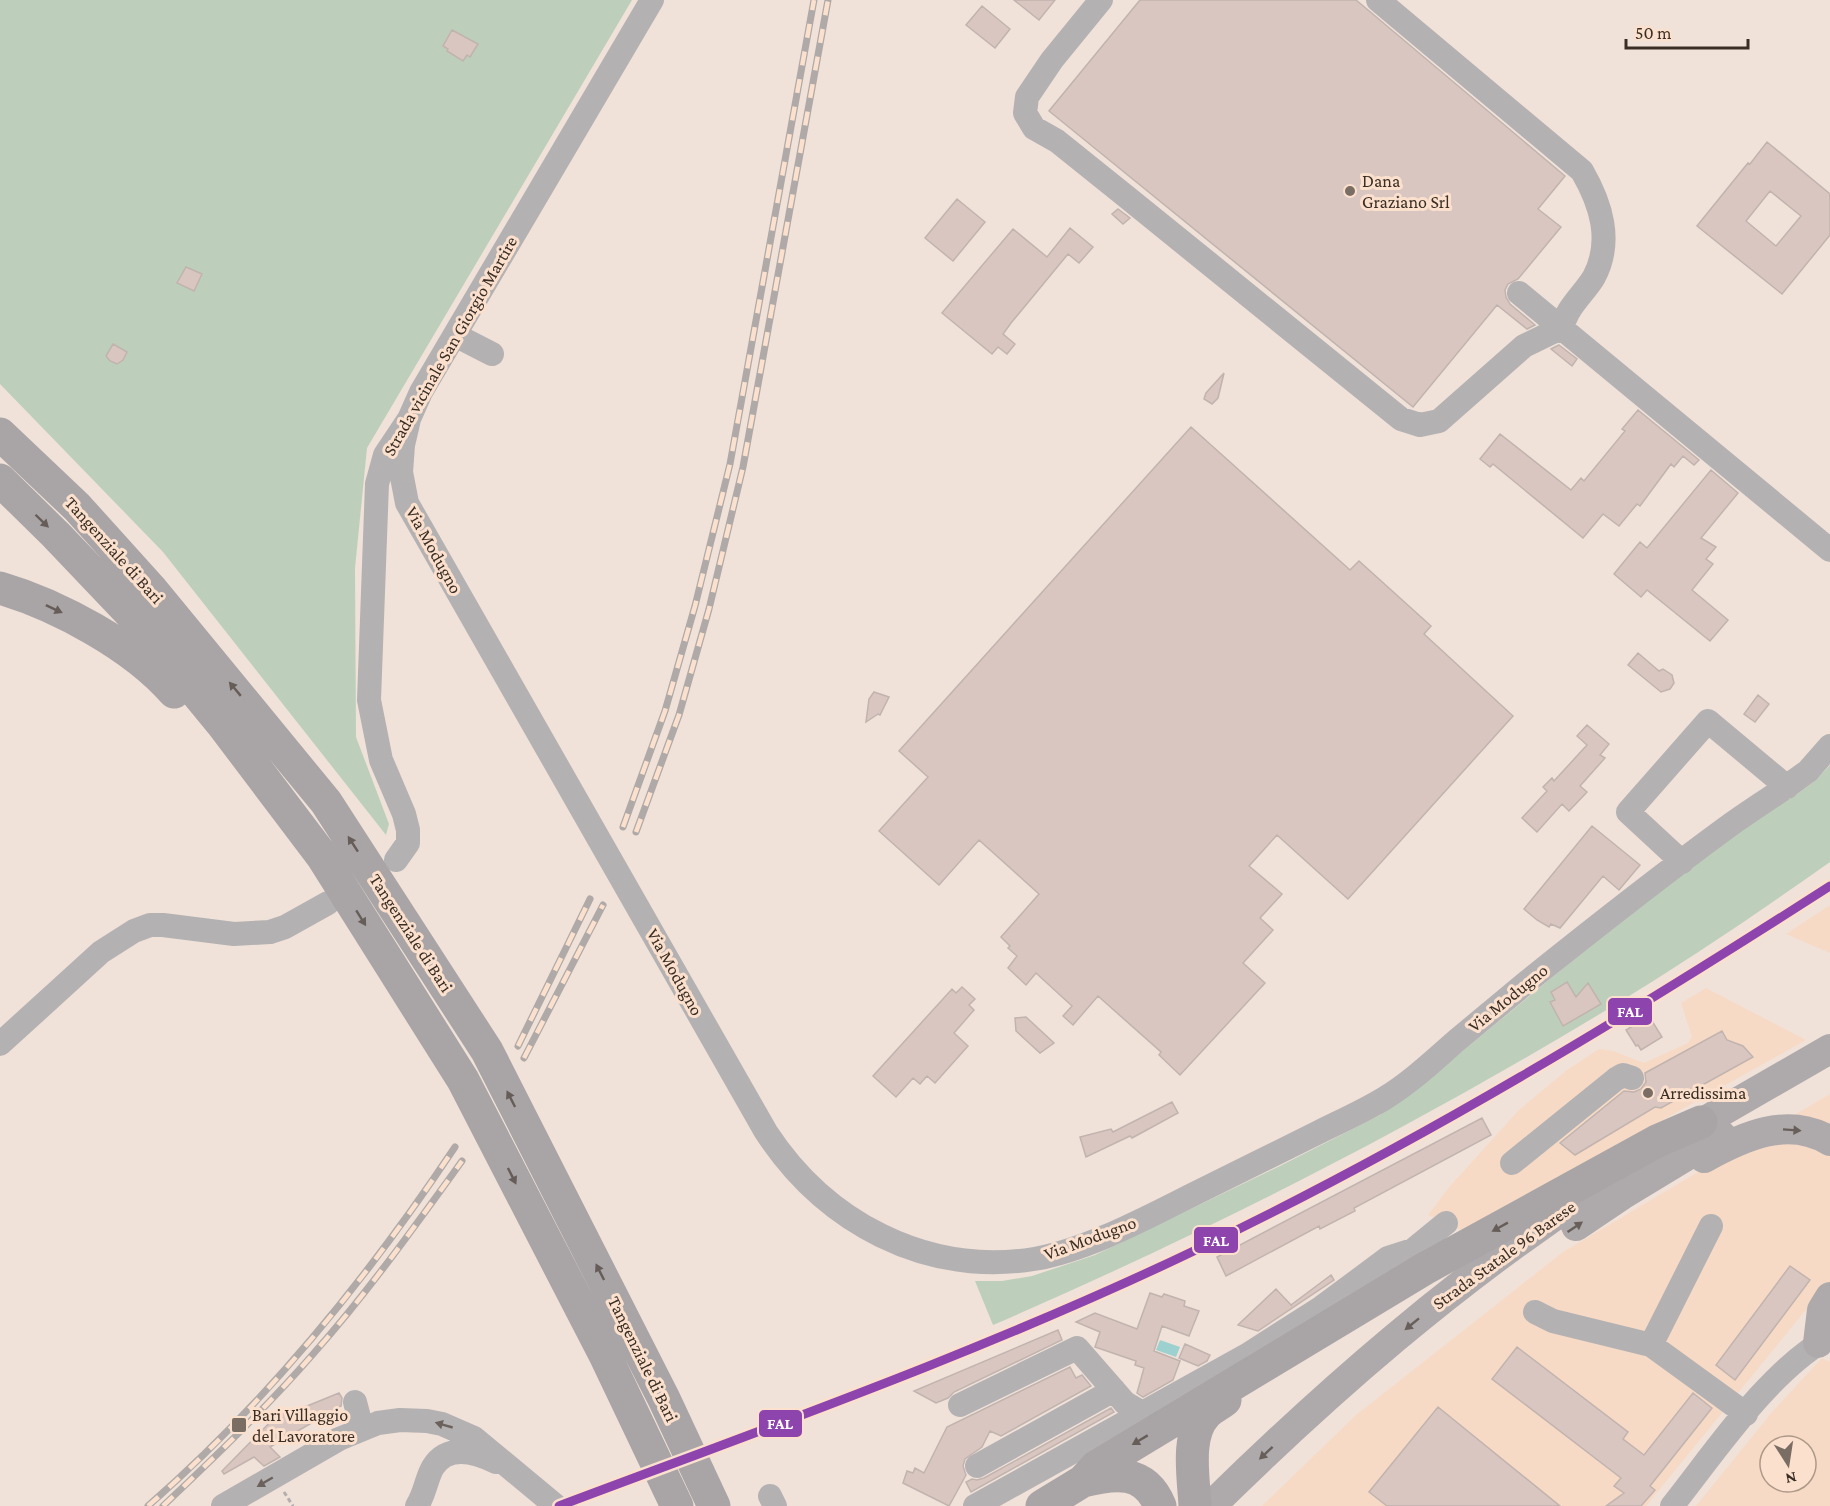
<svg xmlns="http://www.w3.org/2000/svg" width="1830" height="1506" font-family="'Crimson Pro',serif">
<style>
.built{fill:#f6dac5;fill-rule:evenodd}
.green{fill:#bdcfbb}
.water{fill:#9dd1d0}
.building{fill:#d9c6c1;stroke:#c1b3ae;stroke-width:1.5;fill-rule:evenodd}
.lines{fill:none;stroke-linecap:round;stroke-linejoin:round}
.path{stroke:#b4afae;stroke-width:3;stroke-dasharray:4.5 3;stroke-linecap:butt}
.minor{stroke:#b4b1b3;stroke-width:24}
.major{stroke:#aea9ab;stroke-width:30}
.highway{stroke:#a9a4a6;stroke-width:33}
.rail-casing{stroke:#afa9a7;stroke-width:7}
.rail{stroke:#fbe0cd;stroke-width:4.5;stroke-dasharray:14;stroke-linecap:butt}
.rail-1-casing{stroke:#fbe0cd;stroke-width:14}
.rail-1{stroke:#8e44ad;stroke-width:9}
.oneway{fill:#665d58}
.oneway2{fill:#685f5a}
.oneway3{fill:#6b625d}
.poi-dot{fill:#7a6d63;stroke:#fbe0cd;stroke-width:2}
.labels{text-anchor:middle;stroke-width:6;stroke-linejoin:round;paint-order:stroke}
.poi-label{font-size:18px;fill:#3a2e24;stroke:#fbe0cd;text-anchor:start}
.street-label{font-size:18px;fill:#3a2e24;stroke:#fbe0cd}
.line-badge{stroke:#fbe0cd;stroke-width:2}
.badge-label{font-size:16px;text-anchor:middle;font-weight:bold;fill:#fff}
</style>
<rect width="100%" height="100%" fill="#f0e2d8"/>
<!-- built -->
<path class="built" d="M1830,905v48l-44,-19z
M1706,988l100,52 -342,191 -36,-16 23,-30 68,-75 48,-40 32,-21 14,2 31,12 44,-20 4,-6 -11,-34z
M1830,1094v205l-26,13 -158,194h-384l94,-91 207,-163z
M1822,1358l8,4v144h-134l76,-94zM1770,1446h36v36h-36z"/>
<!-- green -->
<path class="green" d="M0,0h632l-265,448 -12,120 1,169 33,87 -3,11 -223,-283 -163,-168z
M1830,765v97c-71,50 -143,99 -217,144 -199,121 -407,227 -620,319l-18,-44h27l30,-5 63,-21 185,-89 100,-51 41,-30c90,-73 178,-148 270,-218 26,-20 54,-39 82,-58 22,-14 39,-23 57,-44z"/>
<!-- water -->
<path class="water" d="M1160,1340l20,7 -4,10 -20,-7z"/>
<!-- building -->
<path class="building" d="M1014,0h41l-16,20z
M1140,0h216l12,10 197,166 -27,33 23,18 -43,52 -10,5 -3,6 1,7 4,7 25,21 -8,4 -30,-24 -84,102 -364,-296z
M982,6l28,23 -15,19 -29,-23z
M452,30l26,14 -8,13 -3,-2 -4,6 -16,-10 1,-2 -5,-3z
M1767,142l63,52v41l-48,59 -85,-68 51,-63 2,1zM1770,191l31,25 -25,30 -30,-25z
M957,199l28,23 -32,39 -28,-23z
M1118,209l12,9 -7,6 -11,-10z
M1070,228l23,19 -14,16 -11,-9 -57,69 -8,11 12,10 -8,10 -9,-7 -6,7 -50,-41 71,-84 34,28z
M186,267l16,7 -8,17 -17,-8z
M113,344l14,8 -4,8 -6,4 -7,-3 -4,-5z
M1559,345l18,14 -5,7 -21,-17z
M1224,373l-6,25 -6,6 -8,-5 2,-6z
M1638,410l61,50 -5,5 -11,-9 -9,11 -3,-3 -31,42 -3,-2 -18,22 -16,-12 -20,24 -90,-74 -3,3 -10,-8 20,-25 71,56 10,-12 3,3 41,-50 -3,-2z
M1191,427l159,143 9,-9 72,65 -7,8 89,82 -165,183 -71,-64 -28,31 33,28 -22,24 13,12 -30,33 22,20 -85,92 -21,-20 2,-3 -63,-56 -25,29 -10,-9 9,-10 -36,-33 -10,12 -18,-17 9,-12 -9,-8 2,-2 -9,-9 38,-43 -60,-54 -40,45 -60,-54 49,-54 -29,-26z
M1711,470l27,23 -37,45 15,9 -10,12 7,5 -21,26 36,30 -18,21 -63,-51 -6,7 -27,-23 26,-32 7,6z
M1638,653l21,18 4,-2 9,6 2,8 -4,6 -9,3 -33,-27z
M874,692l15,5 -9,18 -2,-1 -12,8 3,-23z
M1758,695l11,9 -14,18 -11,-8z
M1587,725l22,19 -9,11 5,3 -25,28 7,6 -18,19 -7,-7 -25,28 -15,-14 25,-27 -4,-4 9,-9 2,3 33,-36 -10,-9z
M1592,826l48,39 -21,25 -16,-14 -43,52 -9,-4 -2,3 -12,-7 -13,-11z
M1567,982l9,15 12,-14 13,21 -38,22 -13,-24 5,-2 -4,-8z
M962,987l13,12 -6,6 5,5 -20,23 14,13 -33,37 -8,-7 -7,8 -7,-6 -17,19 -23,-21 79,-87 4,4z
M1649,1016l13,21 -21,13 -3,-5 -2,1 -10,-16z
M1026,1017l28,26 -14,10 -24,-22 -1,-13z
M1722,1031l5,9 16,6 10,11 -92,51 -6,-1 -80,48 -15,-12 64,-52 10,1 7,-3 5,-7 -1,-9z
M1172,1102l6,11 -46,25 -2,-2 -44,21 -6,-20 31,-8 2,3z
M1482,1118l9,17 -137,73 1,3 -35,18 -1,-3 -93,50 -9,-19z
M1790,1266l20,14 -75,100 -19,-15z
M1331,1275l3,5 -76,51 -20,-6 38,-36 16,17 -1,-1z
M1150,1293l12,4 2,-3 21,7 -1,5 15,5 -10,25 -27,-10 -8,25 26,10 -7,19 -30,17 -6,-4 7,-25 -9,-3 1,-4 -41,-14 5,-15 -24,-10 19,-9 42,16z
M1058,1330l4,10 -108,52 -6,6 -12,5 -22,-12z
M1185,1344l25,11 -3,6 -9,5 -19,-8z
M1517,1347l111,85 -5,7 21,16 49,-62 19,15 -62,78 5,4 -14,16h-35l18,-13 -10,-7 7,-8 -129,-99z
M1070,1367l6,11 6,-3 9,11 -90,50 -11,-5 -8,16 -17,12 -2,7 3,9 -17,31 -46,-23 4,-12 6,2 2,-5 9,5 23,-46z
M339,1393l3,5 -1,8 -71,41 10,10 -16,9 -10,-9 -30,17 -2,-3 60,-61 3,5z
M1438,1407l122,99h-173l-18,-14z
M1111,1408l3,4 -143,80 -5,-10 6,-3 5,1 7,-2z"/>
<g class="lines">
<!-- path -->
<path class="path" d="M284,1492l9,14"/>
<!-- minor -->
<path class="minor" d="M1101,0l-49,60 -25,37 -2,16 9,15 23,13 71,57 273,221 19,6 19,-4 85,-75 37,-18c3,-6 5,-12 8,-17 7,-12 18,-22 25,-34 19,-36 7,-73 -12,-106l-204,-171
M1519,293l311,257
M455,335l37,19
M409,419l-6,26 -2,27 6,31 359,629c59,90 159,144 268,127 55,-9 119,-45 170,-70 38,-19 77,-38 115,-57 22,-11 45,-21 66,-34 26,-16 48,-37 71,-57 24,-20 48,-40 71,-59 66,-53 132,-105 199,-154 23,-17 48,-32 71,-49l11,-8 22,-25
M396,860l12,-17v-13l-4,-16 -23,-54 -12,-60 8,-216 8,-29 24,-36 12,-27 231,-392
M1682,862l-54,-50 80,-91 79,66
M0,1044l101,-92 33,-21 16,-6h13l71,9 36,-2 15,-5 43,-24
M1512,1163l104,-84 7,-4 9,3
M1535,1312l18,9 98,24 60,-119
M1651,1345l95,69
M355,1402l7,27
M960,1405l117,-57 48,55 19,11
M977,1466l137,-76
M770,1496l5,10
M223,1506l116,-67 39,-16 22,-3 27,1 15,3 32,14 82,68
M417,1506c8,-12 9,-27 16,-39 15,-24 43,-15 63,-5
M975,1506l272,-151 75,-48 66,-49 25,-8 33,-27
M1672,1506c43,-54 98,-137 158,-169"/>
<!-- major -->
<path class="major" d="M1679,1136l151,-87
M1704,1158c38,-21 84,-43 126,-17
M1576,1226l46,-31 99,-60
M1818,1343l4,-33 8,-13
M1211,1506c118,-116 243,-225 382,-316"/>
<!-- highway -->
<path class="highway" d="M0,434l77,73 74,82 175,213 161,249 177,348 50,107
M0,480l56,55 80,84 87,106 99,131 141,224 142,275 72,151
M0,588c58,17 134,58 174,104
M1083,1481c32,-8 62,-12 77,25
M1042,1506l41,-25 13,-14 328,-198 233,-128 44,-19
M1195,1506c-1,-26 -10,-71 11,-92 5,-6 13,-9 19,-14"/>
<defs>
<path id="rail" d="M623,827l42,-116 30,-105 35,-142 84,-464
M636,832l43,-117 30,-106 34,-142 85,-467
M518,1046l72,-147
M524,1058l79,-153
M148,1506c119,-104 219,-227 307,-359
M163,1506c52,-49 104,-99 151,-153 54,-61 101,-127 148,-192"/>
</defs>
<!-- rail casing -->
<use href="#rail" class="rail-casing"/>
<!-- rail -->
<use href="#rail" class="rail"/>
<defs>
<path id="rail-1" d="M559,1506c216,-81 433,-158 641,-258 219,-105 426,-231 630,-362"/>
</defs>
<!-- rail-1 casing -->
<use href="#rail-1" class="rail-1-casing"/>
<!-- rail-1 -->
<use href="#rail-1" class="rail-1"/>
</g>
<!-- one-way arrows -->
<defs><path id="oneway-solid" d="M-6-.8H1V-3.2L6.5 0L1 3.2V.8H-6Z" transform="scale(1.5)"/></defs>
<g class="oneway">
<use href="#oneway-solid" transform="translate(42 521) rotate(44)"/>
<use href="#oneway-solid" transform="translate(54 609) rotate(25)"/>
<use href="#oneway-solid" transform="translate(235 689) rotate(-130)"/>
<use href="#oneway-solid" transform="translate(353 844) rotate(-123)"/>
<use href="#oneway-solid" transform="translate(361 918) rotate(58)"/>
<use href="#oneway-solid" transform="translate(511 1099) rotate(-117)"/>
<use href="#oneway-solid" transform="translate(512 1176) rotate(63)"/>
<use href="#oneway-solid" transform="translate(1500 1227) rotate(151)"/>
<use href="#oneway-solid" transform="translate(600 1272) rotate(-117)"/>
<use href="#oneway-solid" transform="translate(1140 1440) rotate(149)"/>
</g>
<g class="oneway2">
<use href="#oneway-solid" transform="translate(1792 1130) rotate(4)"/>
<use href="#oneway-solid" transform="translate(1575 1227) rotate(-34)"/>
<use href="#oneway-solid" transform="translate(1412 1324) rotate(141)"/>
<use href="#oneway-solid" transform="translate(1266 1453) rotate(137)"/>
</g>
<g class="oneway3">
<use href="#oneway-solid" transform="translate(444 1425) rotate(-164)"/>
<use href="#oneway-solid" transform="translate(265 1482) rotate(150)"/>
</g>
<!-- markers -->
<g class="poi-dot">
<circle cx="1350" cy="191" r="6"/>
<circle cx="1648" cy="1093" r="6"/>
<rect x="231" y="1417" width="16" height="16" rx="3"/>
</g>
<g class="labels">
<!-- poi labels -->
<g class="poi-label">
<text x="1362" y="187">Dana<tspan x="1362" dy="21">Graziano Srl</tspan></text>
<text x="1660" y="1099">Arredissima</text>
<text x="252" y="1421">Bari Villaggio<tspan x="252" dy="21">del Lavoratore</tspan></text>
</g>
<!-- street labels -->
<g class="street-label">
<text transform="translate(450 346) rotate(-60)" y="6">Strada vicinale San Giorgio Martire</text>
<text transform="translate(114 550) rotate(48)" y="6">Tangenziale di Bari</text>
<text transform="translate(434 550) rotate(61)" y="6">Via Modugno</text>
<text transform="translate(411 933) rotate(57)" y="6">Tangenziale di Bari</text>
<text transform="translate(675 972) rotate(61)" y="6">Via Modugno</text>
<text transform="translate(1508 998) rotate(-39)" y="6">Via Modugno</text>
<text transform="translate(1090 1238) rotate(-20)" y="6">Via Modugno</text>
<text transform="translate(1504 1255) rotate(-36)" y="6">Strada Statale 96 Barese</text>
<text transform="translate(643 1359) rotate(64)" y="6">Tangenziale di Bari</text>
</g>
</g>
<g class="line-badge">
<rect x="1607" y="997" width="46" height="29" rx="6" fill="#8e44ad"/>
<rect x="1193" y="1226" width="46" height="28" rx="6" fill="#8e44ad"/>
<rect x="758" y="1409" width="45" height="29" rx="6" fill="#8e44ad"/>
</g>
<g class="badge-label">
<text x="1630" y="1017">FAL</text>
<text x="1216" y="1246">FAL</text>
<text x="780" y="1429">FAL</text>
</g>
<!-- north arrow -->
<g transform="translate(1788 1464) rotate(168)"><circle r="28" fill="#fbe0cd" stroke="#ae9989" stroke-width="1.5"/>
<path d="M0-4.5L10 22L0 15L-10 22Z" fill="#7a6d63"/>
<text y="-9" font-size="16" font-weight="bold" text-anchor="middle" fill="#3a2e24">N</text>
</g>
<!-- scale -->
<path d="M1626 39v9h122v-9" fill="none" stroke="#3a2e24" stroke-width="3"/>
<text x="1635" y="39" font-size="18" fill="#3a2e24" stroke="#fbe0cd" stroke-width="4.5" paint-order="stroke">50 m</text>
</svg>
